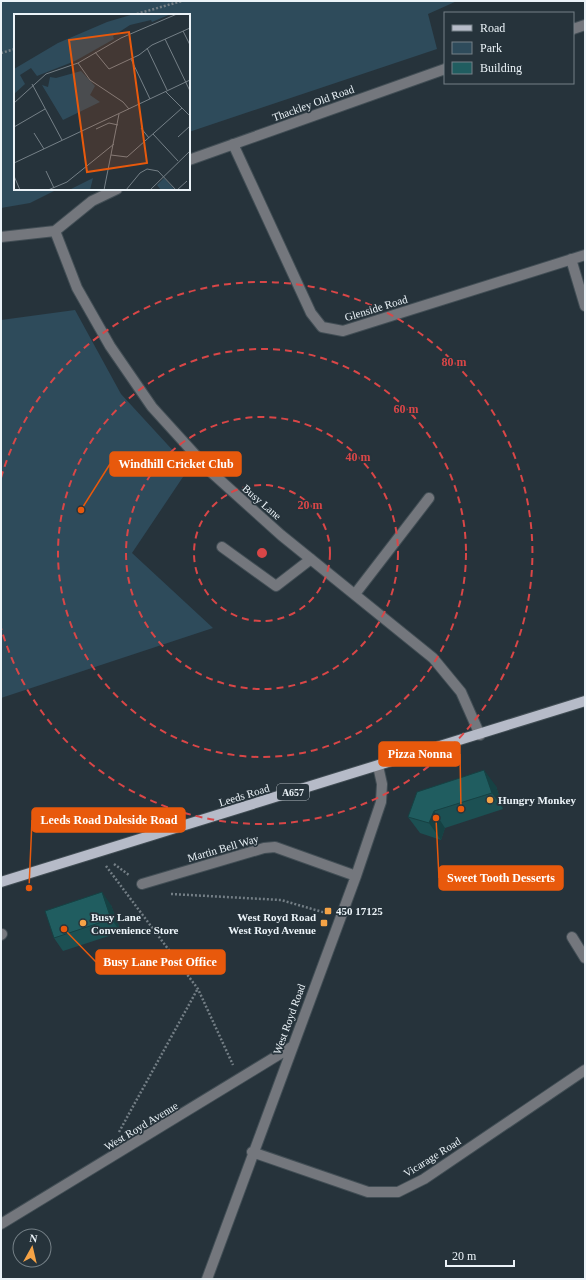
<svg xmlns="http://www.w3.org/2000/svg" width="586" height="1280" font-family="'Times New Roman',serif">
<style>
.green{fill:#2e4b5b}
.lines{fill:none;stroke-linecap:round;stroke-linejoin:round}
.minor-casing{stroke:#424e55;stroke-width:12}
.major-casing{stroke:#424e55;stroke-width:12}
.path{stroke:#737e85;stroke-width:2.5;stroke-dasharray:2 2;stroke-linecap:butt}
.minor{stroke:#74777d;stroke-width:10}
.major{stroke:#b6bbc8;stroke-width:10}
.wall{fill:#1c5053}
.shaded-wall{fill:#164143}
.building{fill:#205d60;stroke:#164143}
.ring{fill:none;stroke:#d94647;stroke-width:2;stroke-dasharray:7 5}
.poi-dot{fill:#f5a346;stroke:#26333b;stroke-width:1.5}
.labels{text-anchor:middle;stroke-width:3.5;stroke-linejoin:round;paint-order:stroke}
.shield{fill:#26333b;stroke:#b0b9bf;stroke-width:1}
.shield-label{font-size:10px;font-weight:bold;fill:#ebf3f8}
.street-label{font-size:11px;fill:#ebf3f8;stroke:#26333b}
.poi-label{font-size:11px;font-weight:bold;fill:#ebf3f8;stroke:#26333b;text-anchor:start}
.inset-road{fill:none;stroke:#758087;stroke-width:1}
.view{fill:#e8590c;fill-opacity:0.15;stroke:#e8590c;stroke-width:2}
.inset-edge{fill:none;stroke:#ebf3f8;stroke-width:2}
.centre{fill:#d94647;stroke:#26333b;stroke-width:2}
.ring-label{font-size:12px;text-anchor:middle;font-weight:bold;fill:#d94647;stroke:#26333b;stroke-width:3.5;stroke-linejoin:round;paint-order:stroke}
.leader{fill:none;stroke:#e8590c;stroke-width:1.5}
.callout-dot{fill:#e8590c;stroke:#26333b;stroke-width:1.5}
.callout{fill:#e8590c;stroke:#e8590c;stroke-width:1.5}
.callout-label{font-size:12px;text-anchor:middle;font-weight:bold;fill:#fff}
</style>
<rect width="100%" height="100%" fill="#26333b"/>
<!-- green -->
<path class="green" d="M1,1h456l-29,13 9,35 -248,83v-117h-174v174h43l-28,14 -29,5z
M75,310l46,84 68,74 -57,85 81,75 -212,70v-378z"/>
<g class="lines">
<defs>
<path id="minor" d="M573,29l12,-4
M233,144l78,169 11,14 21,4 242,-76
M189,160l256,-91
M55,231l22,57 33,58 42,61 59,65 70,63 152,123 28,34 19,43
M1,237l54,-6 37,-30 25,-12
M571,259l14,47
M222,547l54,39 35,-27
M355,594l74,-96
M142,884l122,-36 11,-1 81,29
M1,935l1,-1
M572,937l13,21
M252,1152l116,40h30l26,-13 161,-109
M1,1224l292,-178
M207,1279l149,-403 25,-74 1,-18 -4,-18"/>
<path id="major" d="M1,882l584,-181"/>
</defs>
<!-- minor casing -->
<use href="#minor" class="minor-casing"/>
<!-- major casing -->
<use href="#major" class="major-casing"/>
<!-- path -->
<path class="path" d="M133,15l49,-14
M1,53l14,-4
M114,864l15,11
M106,866l92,123 35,76
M171,894l110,6 45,13
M119,1132l78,-142"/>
<!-- minor -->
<use href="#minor" class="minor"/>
<!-- major -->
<use href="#major" class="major"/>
</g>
<!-- wall -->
<path class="wall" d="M496,786l7,23 -58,19 -4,12 -21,-7 -12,-16z
M111,905l10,27 -58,19 -9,-13z"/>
<!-- shaded-wall -->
<path class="shaded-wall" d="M484,770l12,16 7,23 -11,-16z
M434,811l11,17 -4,12 -12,-17z
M102,892l9,13 10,27 -10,-13z"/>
<!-- building -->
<path class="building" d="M484,770l8,23 -58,18 -5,12 -21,-6 9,-25z
M102,892l9,27 -57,19 -9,-27z"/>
<!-- distance rings -->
<g class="ring">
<circle cx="262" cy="553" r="68"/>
<circle cx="262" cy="553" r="136"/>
<circle cx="262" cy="553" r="204"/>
<path d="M1 478A271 271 0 1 1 1 628"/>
</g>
<!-- markers -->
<g class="poi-dot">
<circle cx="490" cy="800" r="4"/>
<rect x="324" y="907" width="8" height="8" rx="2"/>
<circle cx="83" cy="923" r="4"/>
<rect x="320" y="919" width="8" height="8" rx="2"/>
</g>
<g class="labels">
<!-- shield labels -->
<rect class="shield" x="277" y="784" width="32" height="16" rx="3"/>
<g class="shield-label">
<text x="293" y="796">A657</text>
</g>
<!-- street labels -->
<g class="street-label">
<text transform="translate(313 103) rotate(-20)" y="4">Thackley Old Road</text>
<text transform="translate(376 308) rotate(-17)" y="4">Glenside Road</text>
<text transform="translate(262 502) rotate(41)" y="4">Busy Lane</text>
<text transform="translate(244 795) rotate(-17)" y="4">Leeds Road</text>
<text transform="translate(223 848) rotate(-16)" y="4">Martin Bell Way</text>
<text transform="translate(289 1019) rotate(-70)" y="4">West Royd Road</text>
<text transform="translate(141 1126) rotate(-31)" y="4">West Royd Avenue</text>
<text transform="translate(432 1157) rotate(-32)" y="4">Vicarage Road</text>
</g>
<!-- poi labels -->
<g class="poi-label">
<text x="498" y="804">Hungry Monkey</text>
<text x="336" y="915">450 17125</text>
<text x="91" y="921">Busy Lane<tspan x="91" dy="13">Convenience Store</tspan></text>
<text x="316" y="921" text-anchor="end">West Royd Road<tspan x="316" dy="13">West Royd Avenue</tspan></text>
</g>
</g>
<!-- overview -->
<g transform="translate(14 14)">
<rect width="176" height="176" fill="#26333b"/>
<path d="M120,0h37l-19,8 -1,-2 -21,5 -17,11 1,3 -39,22 -38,15 -6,-8 -11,7 5,9 -11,10v-25l44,-26 49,-21zM67,57l14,15 -5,9 10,7 -37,18 -21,-35 6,2 2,-10 6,1zM79,164l-3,12h-21zM150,164l11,12h-14l-4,-5z" fill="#2e4b5b"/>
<path class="inset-road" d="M169,17l7,14M151,25l25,52M133,34l20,42M81,38l14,17 30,-14 13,-10 38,-17M117,45l19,40M64,49l12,17 33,22 6,7M18,70l30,56M151,77l25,25M0,89l32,-29 32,-11 43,-25 56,-24M0,113l31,-18M127,114l8,10M82,115l13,-6 9,2M20,119l10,16M139,120l25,27M164,123l12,-11M97,141l16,2 55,-49M0,149l176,-83M32,157l8,17M0,162l6,14M34,176l19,-8 47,-38M90,176l15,-76M112,176l14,-17 7,-4 11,2 18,19M136,176l40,-39M163,176l10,-9"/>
<path class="view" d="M115,18l18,131 -60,9 -18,-132z"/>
<rect width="176" height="176" class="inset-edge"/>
</g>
<circle cx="262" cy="553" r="6" class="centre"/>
<g class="ring-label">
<text x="454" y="366">80 m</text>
<text x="406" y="413">60 m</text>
<text x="358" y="461">40 m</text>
<text x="310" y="509">20 m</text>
</g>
<!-- callouts -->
<path class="leader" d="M81 510L110 464M461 809L460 754M29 888L32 820M436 818L439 878M64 929L96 962"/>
<g class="callout-dot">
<circle cx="81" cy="510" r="4"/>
<circle cx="461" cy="809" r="4"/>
<circle cx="29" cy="888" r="4"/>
<circle cx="436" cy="818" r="4"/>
<circle cx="64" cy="929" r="4"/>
</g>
<g class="callout">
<rect x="110" y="452" width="131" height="24" rx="4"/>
<rect x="379" y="742" width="81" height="24" rx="4"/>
<rect x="32" y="808" width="153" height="24" rx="4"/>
<rect x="439" y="866" width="124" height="24" rx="4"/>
<rect x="96" y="950" width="129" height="24" rx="4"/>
</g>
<g class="callout-label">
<text x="176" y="468">Windhill Cricket Club</text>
<text x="420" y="758">Pizza Nonna</text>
<text x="109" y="824">Leeds Road Daleside Road</text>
<text x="501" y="882">Sweet Tooth Desserts</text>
<text x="160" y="966">Busy Lane Post Office</text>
</g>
<!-- border -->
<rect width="586" height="1280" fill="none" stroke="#ebf3f8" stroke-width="4"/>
<!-- legend -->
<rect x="444" y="12" width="130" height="72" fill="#26333b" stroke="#758087"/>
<rect x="452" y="25" width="20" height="6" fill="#b6bbc8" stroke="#758087"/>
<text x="480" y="32" font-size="12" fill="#ebf3f8">Road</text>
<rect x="452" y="42" width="20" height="12" fill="#2e4b5b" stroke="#758087"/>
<text x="480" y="52" font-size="12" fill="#ebf3f8">Park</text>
<rect x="452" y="62" width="20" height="12" fill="#205d60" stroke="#758087"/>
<text x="480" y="72" font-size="12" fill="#ebf3f8">Building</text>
<!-- north arrow -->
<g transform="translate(32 1248) rotate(8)"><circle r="19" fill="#26333b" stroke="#758087"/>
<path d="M0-3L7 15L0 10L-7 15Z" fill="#f5a346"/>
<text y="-6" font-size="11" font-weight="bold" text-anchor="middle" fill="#ebf3f8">N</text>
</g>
<!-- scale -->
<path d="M446 1260v6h68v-6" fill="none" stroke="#ebf3f8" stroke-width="2"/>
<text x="452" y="1260" font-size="12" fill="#ebf3f8" stroke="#26333b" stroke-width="3" paint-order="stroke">20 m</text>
</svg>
